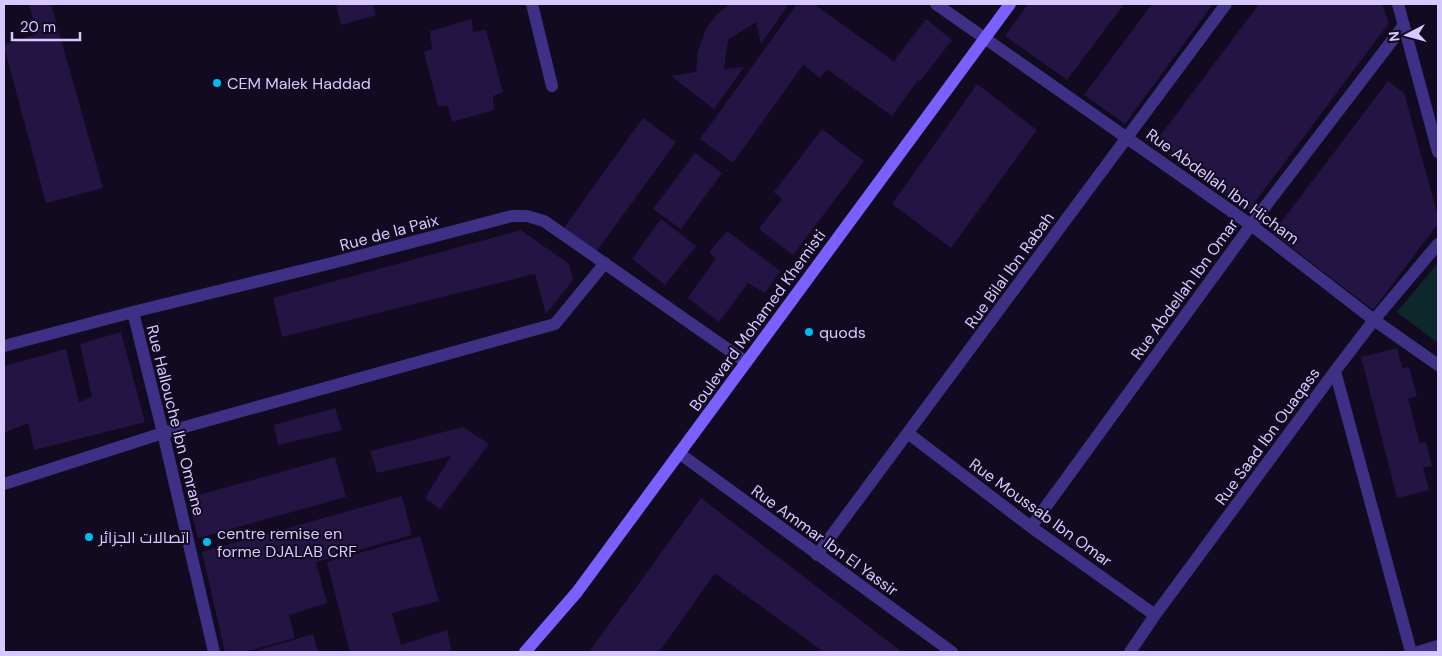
<svg xmlns="http://www.w3.org/2000/svg" width="1442" height="656" font-family="'DM Sans',Cairo,sans-serif">
<style>
.green{fill:#0d282a}
.building{fill:#241443}
.lines{fill:none;stroke-linecap:round;stroke-linejoin:round}
.minor{stroke:#3e3084;stroke-width:12}
.tertiary{stroke:#3e3084;stroke-width:12}
.secondary{stroke:#7960ff;stroke-width:12}
.poi-dot{fill:#00bcf4;stroke:#110a20;stroke-width:2}
.labels{text-anchor:middle;stroke-width:4;stroke-linejoin:round;paint-order:stroke}
.poi-label{font-size:16px;fill:#d6c9ff;stroke:#110a20;text-anchor:start}
.street-label{font-size:16px;fill:#d6c9ff;stroke:#110a20}
</style>
<rect width="100%" height="100%" fill="#110a20"/>
<!-- green -->
<path class="green" d="M1438,263v80l-41,-31z"/>
<!-- building -->
<path class="building" d="M29,4h22l52,184 -57,15 -42,-156v-2l33,-11z
M336,4h37l3,11 -35,10z
M730,4h59l-28,40 -5,-22 -28,18 -4,29 20,-2 -30,42 -43,-33 25,-4 2,-21 8,-22 11,-15z
M797,4h17l89,64 -9,-7 32,-42 26,21 -32,41 -2,-1 -26,36 -65,-47 -7,9 -17,-13 -70,98 -33,-24z
M1028,4h96l-57,76 -62,-44z
M1152,4h61l-88,120 -41,-29z
M1259,4h123l7,19 -140,187 -92,-70z
M472,19l1,13 13,-2 17,62 -10,4 1,14 -42,12 -4,-16h-10l-14,-54 8,-3 -2,-18z
M1388,81l16,12 34,123v8l-65,86 -100,-77z
M977,84l60,46 -86,118 -59,-44z
M643,118l33,24 -80,110 -33,-23z
M822,129l42,32 -71,94 -34,-26 23,-30 -8,-7z
M695,153l27,20 -41,56 -28,-20z
M661,219l35,27 -31,39 -33,-26z
M521,230l48,34 4,16 -27,34 -11,-40 -253,63 -9,-39z
M727,231l53,40 -15,22 -17,-10 -29,39 -31,-24 28,-40 -7,-6z
M121,332l24,90 -111,28 -6,-27 -24,10v-67l62,-17 13,53 13,-5 -12,-53z
M1397,348l5,20 7,-1 8,29 -9,3 12,45 6,-2 6,24 -9,2 6,22 -32,8 -36,-141z
M335,408l7,22 -64,15 -4,-20z
M463,427l26,17 -49,65 -15,-11 26,-42 -74,17 -7,-22z
M335,457l11,40 -148,41 -10,-40z
M402,496l10,39 -96,27 11,41 -38,12 6,23 -51,14h-19l-23,-100z
M701,498l201,154h-78l-109,-79 -56,79h-70z
M420,536l19,65 -47,12 9,32 46,-15 5,22h-102l-23,-90z
M313,634l5,18h-66z"/>
<g class="lines">
<!-- minor -->
<path class="minor" d="M532,4l20,82
M1398,4l40,148
M133,312l30,121 51,219
M4,346l129,-34 199,-49 180,-47h15l17,5 202,141
M1335,371l76,281
M909,434l122,93 124,88
M679,453l273,199
M4,484l159,-51 392,-109 50,-61
M1031,527l220,-302 153,-200
M817,555l409,-551
M1130,652l25,-37 180,-244 39,-51 64,-76
M1418,652l20,-6"/>
<!-- tertiary -->
<path class="tertiary" d="M936,4l315,221 123,95 64,45"/>
<!-- secondary -->
<path class="secondary" d="M525,652l52,-60 433,-588"/>
</g>
<!-- markers -->
<g class="poi-dot">
<circle cx="217" cy="83" r="5"/>
<circle cx="809" cy="332" r="5"/>
<circle cx="89" cy="537" r="5"/>
<circle cx="207" cy="542" r="5"/>
</g>
<g class="labels">
<!-- poi labels -->
<g class="poi-label">
<text x="227" y="89">CEM Malek Haddad</text>
<text x="819" y="338">quods</text>
<text x="217" y="539">centre remise en<tspan x="217" dy="18">forme DJALAB CRF</tspan></text>
<text x="99" y="543">اتصالات الجزائر</text>
</g>
<!-- street labels -->
<g class="street-label">
<text transform="translate(1223 186) rotate(36)" y="6">Rue Abdellah Ibn Hicham</text>
<text transform="translate(389 232) rotate(-15)" y="6">Rue de la Paix</text>
<text transform="translate(1009 270) rotate(-54)" y="6">Rue Bilal Ibn Rabah</text>
<text transform="translate(1184 289) rotate(-54)" y="6">Rue Abdellah Ibn Omar</text>
<text transform="translate(757 320) rotate(-54)" y="6">Boulevard Mohamed Khemisti</text>
<text transform="translate(176 420) rotate(76)" y="6">Rue Hallouche Ibn Omrane</text>
<text transform="translate(1267 436) rotate(-54)" y="6">Rue Saad Ibn Ouaqass</text>
<text transform="translate(1041 512) rotate(36)" y="6">Rue Moussab Ibn Omar</text>
<text transform="translate(825 540) rotate(36)" y="6">Rue Ammar Ibn El Yassir</text>
</g>
</g>
<!-- border -->
<rect width="1442" height="656" fill="none" stroke="#d6c9ff" stroke-width="10"/>
<!-- north arrow -->
<g transform="translate(1407 35) rotate(264)" stroke="#110a20" stroke-width="4" paint-order="stroke">
<path d="M0-4L9 19L0 12L-9 19Z" fill="#d6c9ff"/>
<text y="-8" font-size="14" font-weight="bold" text-anchor="middle" fill="#d6c9ff">N</text>
</g>
<!-- scale -->
<path d="M12 32v8h68v-8" fill="none" stroke="#d6c9ff" stroke-width="2.5"/>
<text x="20" y="32" font-size="15" fill="#d6c9ff" stroke="#110a20" stroke-width="4" paint-order="stroke">20 m</text>
</svg>
